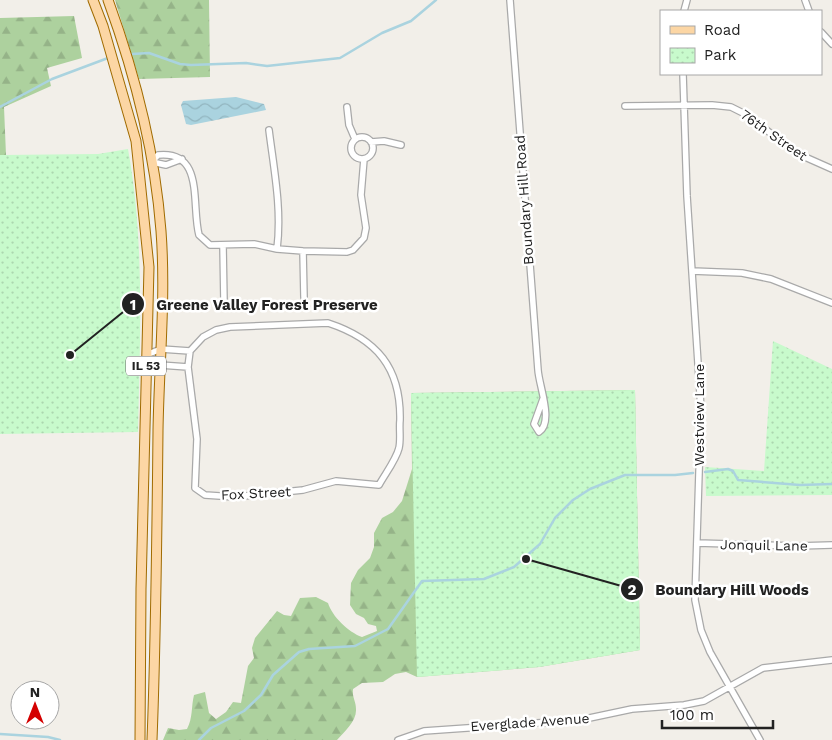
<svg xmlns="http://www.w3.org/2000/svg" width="832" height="740" font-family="'Work Sans',sans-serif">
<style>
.forest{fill:url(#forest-firs)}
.park{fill:url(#park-dots)}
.water{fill:url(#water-waves)}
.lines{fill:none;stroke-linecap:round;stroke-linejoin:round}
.stream{stroke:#aad3df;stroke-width:2.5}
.minor-casing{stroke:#a9a9a9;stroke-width:8}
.primary-casing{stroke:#a06b00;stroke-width:11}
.minor{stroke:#fff;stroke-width:5.5}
.primary{stroke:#fcd6a4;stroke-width:9}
.labels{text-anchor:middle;stroke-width:5;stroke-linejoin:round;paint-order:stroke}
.shield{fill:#fff;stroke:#646464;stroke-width:1}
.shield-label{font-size:12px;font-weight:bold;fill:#222}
.street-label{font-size:14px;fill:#222;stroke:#fff}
.leader{fill:none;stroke:#222;stroke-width:2}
.callout-dot{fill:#222;stroke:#fff;stroke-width:2}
.mark-label{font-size:15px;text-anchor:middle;font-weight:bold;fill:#fff}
.callout-label{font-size:15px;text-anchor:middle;font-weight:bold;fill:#222;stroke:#fff;stroke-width:5;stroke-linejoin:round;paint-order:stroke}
</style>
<defs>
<pattern id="forest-firs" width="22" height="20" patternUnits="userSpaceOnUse" patternTransform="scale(1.25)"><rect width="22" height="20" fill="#add19e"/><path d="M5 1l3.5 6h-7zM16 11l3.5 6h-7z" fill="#95b388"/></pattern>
<pattern id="park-dots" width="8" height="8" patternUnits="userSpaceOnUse" patternTransform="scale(1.25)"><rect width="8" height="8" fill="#c8facc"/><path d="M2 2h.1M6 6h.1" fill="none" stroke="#acd6af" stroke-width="1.8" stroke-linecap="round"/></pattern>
<pattern id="water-waves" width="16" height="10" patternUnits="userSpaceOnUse" patternTransform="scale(1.25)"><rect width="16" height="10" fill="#aad3df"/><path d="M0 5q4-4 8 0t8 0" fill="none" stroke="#92b5bf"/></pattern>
</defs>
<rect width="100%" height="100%" fill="#f2efe9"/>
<!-- forest -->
<path class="forest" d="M115,0h94l1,77 -71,2z
M74,16l8,42 -35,10 4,18 -47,21 2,48h-6v-137z
M635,390l5,260 -101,17 -122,10 -11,-5 -11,2 -12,8 -21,1 -9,6c-1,9 3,12 3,20 1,12 -12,23 -19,31h-174l5,-12 11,2 8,-1c6,-11 4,-22 7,-34l11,-3 4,21 7,6 10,-7 7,-10 8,1 7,-37 6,-8 -2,-10 3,-10 22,-27 7,4 7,1 9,-18 16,-1 12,6c4,13 20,29 34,34l15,-6 -1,-5 -8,-2 -4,-6 -8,-4 -6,-9 1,-22 7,-13 12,-12 4,-11v-14l8,-15 11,-6 9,-11 10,-32 -1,-76z"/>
<!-- park -->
<path class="park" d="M128,149c17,94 12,188 10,283l-138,2v-279l98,-1z
M773,341l59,28v126l-126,1 -1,-29 59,4z
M635,390l5,260 -101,17 -122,10 -6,-284z"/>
<!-- water -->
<path class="water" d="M236,97l28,7 2,6 -75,15 -5,-1 -5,-19 2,-4z"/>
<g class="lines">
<!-- stream -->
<path class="stream" d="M132,54l17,-1 31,11 11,1 55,-2 21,3 73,-8 42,-25 29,-12 25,-21
M0,107l52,-28 56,-21
M705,472l23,-3 5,2 5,9 62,5 32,-1
M0,734l48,3 12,3
M199,740l12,-12 33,-17 17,-16 12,-20 26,-23 10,-3 46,-3 33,-17 34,-48 62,-2 30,-12 26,-23 15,-26 18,-18 17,-11 35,-14h50l18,-2"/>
<defs>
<path id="minor" d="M510,0l28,370c1,16 16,52 1,62l-5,-8 9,-25
M805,0l4,11
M684,11l3,-11
M821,32l11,12
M683,74l4,122 14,213 -6,191 6,30 9,22 50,88
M625,106l87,-1 19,2 16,8 49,38 36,16
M347,107l2,18 6,14
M269,130c5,40 13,79 8,119
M351 148a11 11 0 1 1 22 0a11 11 0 1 1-22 0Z
M371,142l13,-1 17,4
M182,159l-16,6 -14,-3 6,-7c47,-5 33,50 41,80l11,10 44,-1 23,5 26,2 44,1 6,-2 11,-12 2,-10 -5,-33 3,-36
M223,246l1,56
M303,251l1,46
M692,271l50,2 29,6 61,24
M328,323c49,16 73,45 72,97 -1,9 1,19 -1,28 -3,12 -14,26 -20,37l-43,-4 -33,9 -68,7 -30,-2 -10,-7 2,-49 -9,-72 2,-16 13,-14 13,-7 14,-3z
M188,367l-28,-2 -14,-10 15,-6 29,2
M697,543l101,3 34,-1
M398,740l26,-9 156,-11 52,-11 52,-4 20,-4 59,-33 69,-8"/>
<path id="primary" d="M93,0l10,26 33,115 13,126 -8,322 -1,151
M108,0c27,74 47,152 53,231 5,67 -2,133 -3,200 -1,103 -2,206 -6,309"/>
</defs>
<!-- minor casing -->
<use href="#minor" class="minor-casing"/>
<!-- primary casing -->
<use href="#primary" class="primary-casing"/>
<!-- minor -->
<use href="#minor" class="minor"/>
<!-- primary -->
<use href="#primary" class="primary"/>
</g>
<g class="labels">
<!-- shield labels -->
<rect class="shield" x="126" y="356.5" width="40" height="19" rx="4"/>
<g class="shield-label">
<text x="146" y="370">IL 53</text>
</g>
<!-- street labels -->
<g class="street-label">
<text transform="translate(774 135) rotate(35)" y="5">76th Street</text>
<text transform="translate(524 200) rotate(-94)" y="5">Boundary Hill Road</text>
<text transform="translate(699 415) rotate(-90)" y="5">Westview Lane</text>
<text transform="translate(256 493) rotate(-3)" y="5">Fox Street</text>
<text transform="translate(764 545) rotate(1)" y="5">Jonquil Lane</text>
<text transform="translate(530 722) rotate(-4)" y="5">Everglade Avenue</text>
</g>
</g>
<!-- callouts -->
<path class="leader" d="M70 355L133 304M526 559L632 589"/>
<g class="callout-dot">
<circle cx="70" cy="355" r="5"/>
<circle cx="526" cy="559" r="5"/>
<circle cx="133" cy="304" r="12"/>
<circle cx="632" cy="589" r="12"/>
</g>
<g class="mark-label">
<text x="133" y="310">1</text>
<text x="632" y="595">2</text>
</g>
<g class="callout-label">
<text x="267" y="310">Greene Valley Forest Preserve</text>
<text x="732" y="595">Boundary Hill Woods</text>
</g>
<!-- legend -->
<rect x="660" y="10" width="162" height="65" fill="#ffffff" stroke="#a7a7a7"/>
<rect x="670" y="26" width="25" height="8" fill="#fcd6a4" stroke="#a7a7a7"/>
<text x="704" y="35" font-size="15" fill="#222222">Road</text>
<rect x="670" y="48" width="25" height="15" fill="url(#park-dots)" stroke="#a7a7a7"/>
<text x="704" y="60" font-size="15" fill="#222222">Park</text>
<!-- north arrow -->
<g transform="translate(35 705)"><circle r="24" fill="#ffffff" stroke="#a7a7a7"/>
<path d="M0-4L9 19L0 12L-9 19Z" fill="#d40000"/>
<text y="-8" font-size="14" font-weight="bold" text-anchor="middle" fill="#222222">N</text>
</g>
<!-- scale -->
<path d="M662 720v8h111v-8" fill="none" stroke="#222222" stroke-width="2.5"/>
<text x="670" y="720" font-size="15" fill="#222222" stroke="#ffffff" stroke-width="4" paint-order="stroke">100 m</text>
</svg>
